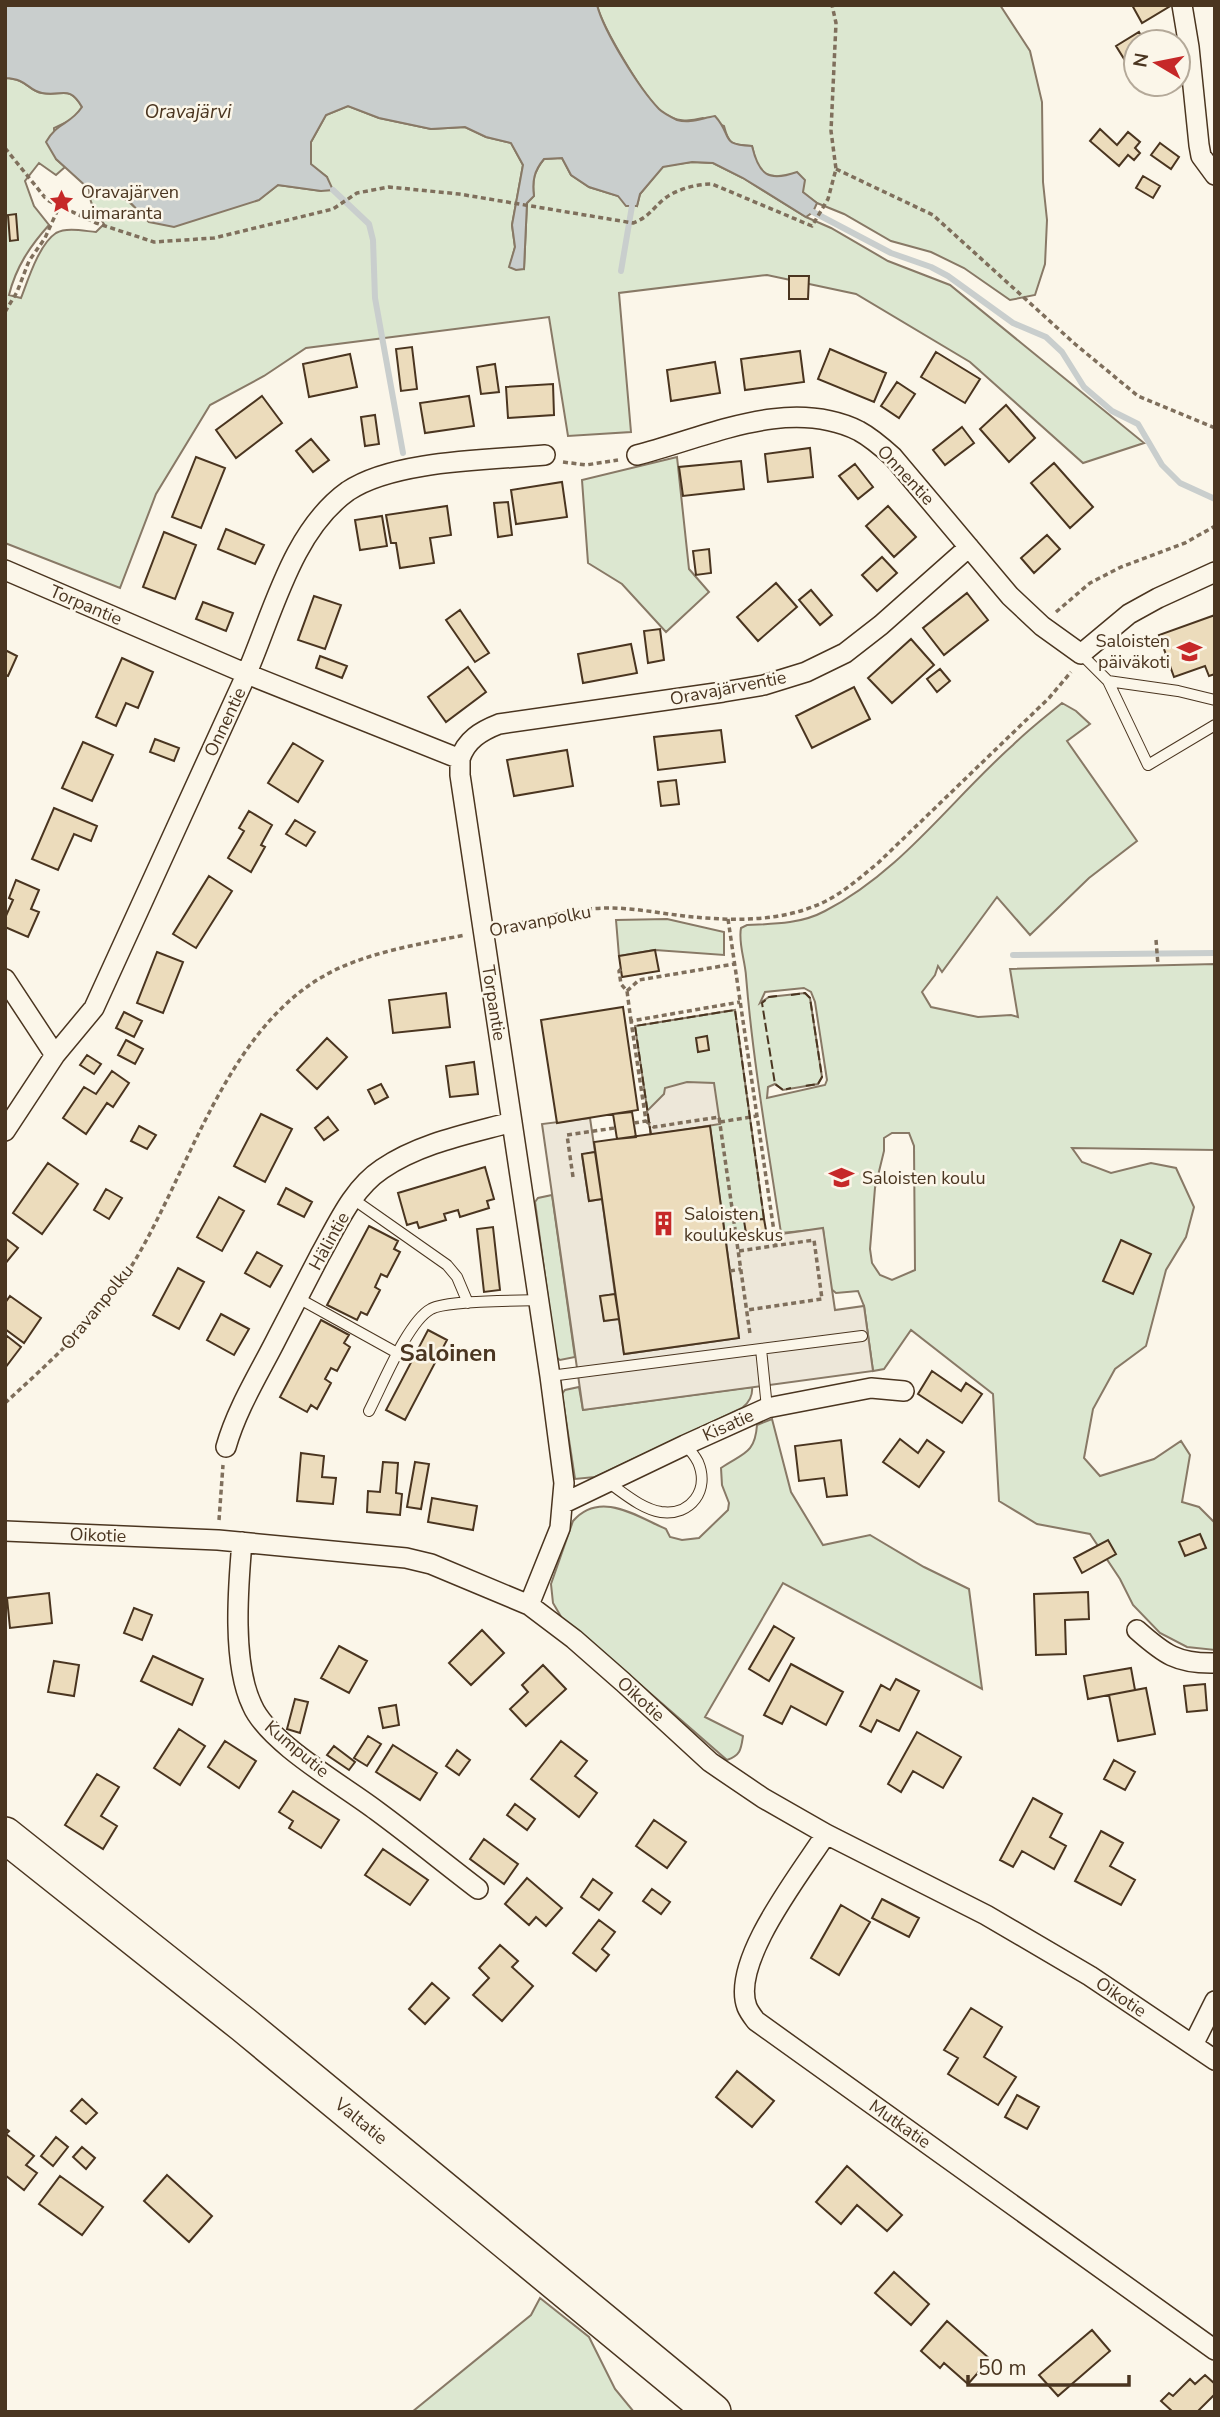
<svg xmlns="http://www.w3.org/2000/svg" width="1220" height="2417" font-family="'Nunito Sans',sans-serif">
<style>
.green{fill:#dce7d0;stroke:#887966;stroke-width:2;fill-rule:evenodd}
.parking{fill:#ede7d9;stroke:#887966;stroke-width:2}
.water{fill:#c9cecd;stroke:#887966;stroke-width:2}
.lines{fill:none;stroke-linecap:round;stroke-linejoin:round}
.stream{stroke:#c9cecd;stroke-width:6}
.building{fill:#ecdcbc;stroke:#4a3520;stroke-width:2}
.lane-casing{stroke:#4a3520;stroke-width:12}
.street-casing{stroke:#4a3520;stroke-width:22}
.highway-casing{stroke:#4a3520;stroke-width:38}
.path{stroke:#7f6f5c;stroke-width:3.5;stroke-dasharray:5 3.5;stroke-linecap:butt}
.lane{stroke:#fbf6e9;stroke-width:10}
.street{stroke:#fbf6e9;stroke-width:19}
.highway{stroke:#fbf6e9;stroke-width:35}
.fence{stroke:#4a3520;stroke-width:2;stroke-dasharray:9 3.5;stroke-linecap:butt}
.labels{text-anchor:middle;stroke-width:5;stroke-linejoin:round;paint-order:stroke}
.poi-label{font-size:18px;fill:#4a3520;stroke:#fbf6e9;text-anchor:start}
.street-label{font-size:18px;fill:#4a3520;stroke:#fbf6e9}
.water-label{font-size:19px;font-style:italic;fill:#4a3520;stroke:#fbf6e9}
.district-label{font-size:24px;font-weight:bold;fill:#4a3520;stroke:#fbf6e9}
</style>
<rect width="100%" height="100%" fill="#fbf6e9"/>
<!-- green -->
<path class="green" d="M597,5h403l30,46 12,51 1,80 4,38 -2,44 -10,31 -25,5 -46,-32 -33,-16 -40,-11 -47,-27 -27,-11 -36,-26 -14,-2 -10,-9 -5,-20c-19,-1 -23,0 -28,-20l-21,-8c-15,4 -27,4 -41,-6 -17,-12 -60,-86 -65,-107z
M5,78c23,1 22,12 37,15 20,4 27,-9 40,14l-9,12 -19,9 2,31 9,8 -9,8 -17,-12 -14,18 9,25 15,19c-19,21 -33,42 -40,70l12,3c7,-18 18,-54 35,-65 11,-6 28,-2 40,-1l8,-8c-8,-12 -15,-20 -15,-35 32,3 39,10 60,33l109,-22 20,-15 43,6 6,-14 -16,-12v-23l15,-27 22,-9 31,12 52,11 34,-2 21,10 25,6 12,22 -11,60 3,22 -5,19 14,3 3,-66 7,-7c-2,-15 0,-25 10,-37l18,-1 9,17 18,12 29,9 19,10 3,-12 23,-28 29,-4 21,1 30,15 63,39 25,11 57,33 62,24 194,158 -61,20 -113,-101 -114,-68 -89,-19 -148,18 12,139 -63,4 -19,-119 -243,31 -42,28 -54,29 -54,89 -36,94 -115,-45z
M677,457l12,112 20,23 -43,40 -44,-48 -34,-21 -6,-83z
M1062,703l14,8 14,13 -23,17 70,100 -48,37 -59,57 -33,-38 -55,75 -4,-6 -3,9 -13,17 9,15 47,10 33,-2 7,2 -8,-48 205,-5v186l-143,-2 10,14 29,11 40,-10 25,5 18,39 -8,30 -20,33 -20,76 -31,23 -22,40 -9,49 16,18 54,-17 27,-18 9,14 -8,47 17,5 16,16v127l-28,-3 -27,-14 -27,-28 -13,-26 -30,-45 -53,-10 -38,-23 -6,-107 -82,-64 -27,39 -11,2 -9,-65 -6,-15 -22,2 -6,-5 -7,-59 -42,4c-13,-86 -28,-171 -35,-257 -1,-16 -8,-33 -5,-48l6,-3c27,-1 54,-1 78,-14 76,-39 126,-111 188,-166 15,-15 32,-28 49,-42zM804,988l7,4 4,10 12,78 -2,5 -58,13 1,-11 7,-3 8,6 35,-6 4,-7 -12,-79 -5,-5 -36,4 -9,6 5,-11zM892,1133h17l5,13 1,124 -23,10 -12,-5 -8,-12 -2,-14 5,-61 9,-37v-13z
M667,919l57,13v23l-69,-5 -36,6 -3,-36z
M735,1010l29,209 -19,3 2,17 -21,3 -16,-115 -59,8 -16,-109z
M552,1195l23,162 -15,3 -4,-3 -21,-155 3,-4z
M579,1387l4,23 169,-23c1,8 -3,16 -10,21l-147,69 -20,2 -13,-85 3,-4z
M772,1419l19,73 32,53 47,-10 54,32 45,22 13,100 -199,-106 -78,134 38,19c-2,13 -2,19 -16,24l-108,-94 -56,-46 -10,-17 -2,-19 22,-63c27,-31 63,-5 93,8l4,8 12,3 17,-2 29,-28 1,-7 -7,-18 -1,-17c22,-15 34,-14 36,-43z
M540,2298l49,39 26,52 19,23h-222l119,-97z"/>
<!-- parking -->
<path class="parking" d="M687,1082l27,1 6,41 -69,11 -4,-24 17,-17 1,-6z
M590,1118l5,34 -13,3 7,46 13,-2 13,95 -14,2 3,25 15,-2 5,35 115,-16 -13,-96 97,-14 12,82 29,-4 9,65 -290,39 -41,-286z"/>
<!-- water -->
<path class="water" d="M5,5h592c7,27 42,83 62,104 4,4 12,8 18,11 13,4 25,-2 38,-4 19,21 3,28 37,30 7,29 16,36 45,26l8,8 -2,12 14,11 -4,9 -7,5 -63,-39 -30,-15 -21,-1 -29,5 -23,27 -3,12h-11l-8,-10 -29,-9 -18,-12 -9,-17 -18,1c-10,12 -12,22 -10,37l-7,7 -3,66 -8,1 -7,-3 6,-20 -3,-22 11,-60 -12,-22 -25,-6 -21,-10 -34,2 -52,-11 -31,-12 -22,9 -15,27v22l16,13 6,13 -12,1 -43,-6 -19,15 -85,27 -25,-5 -22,-23 -22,-8 -16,-2 -33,-30 -10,-17c11,-20 24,-17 36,-35 -13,-23 -20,-10 -40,-14 -15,-3 -14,-14 -37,-15z"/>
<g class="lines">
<!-- stream -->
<path class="stream" d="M333,190l36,34 4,16 2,58 28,155
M813,212l78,41 40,14 17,9 65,47 33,14 16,15 22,35 28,24 26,13 24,41 18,18 35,16
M621,271l11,-65
M1013,955l202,-2"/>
</g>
<!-- building -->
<path class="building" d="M1132,5h40l-30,18z
M1139,32l6,10h-9v36l-20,-32z
M1139,84h21l-15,9z
M1100,129l17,16 11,-13 12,10 -5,6 5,5 -6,7 -6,-5 -9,11 -29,-25z
M1160,143l19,14 -8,12 -20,-14z
M1143,176l17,10 -7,12 -17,-10z
M16,214l2,26 -8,1 -2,-26z
M789,276h20l-1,23h-19z
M412,347l5,42 -16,2 -5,-42z
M830,349l56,24 -12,29 -56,-23z
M800,351l4,31 -59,8 -4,-31z
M936,352l44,27 -15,24 -44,-26z
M350,354l7,33 -48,10 -6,-33z
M715,362l5,31 -49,8 -4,-31z
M495,364l4,28 -18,2 -4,-27z
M897,382l18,12 -16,24 -18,-12z
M553,384l1,31 -46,3 -2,-31z
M262,396l20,27 -46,35 -20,-28z
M469,396l5,30 -49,7 -5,-30z
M1006,405l29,33 -26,24 -29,-33z
M375,415l4,29 -14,2 -4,-29z
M962,427l12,16 -29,22 -12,-15z
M311,439l18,21 -16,12 -17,-21z
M810,448l3,29 -45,5 -3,-28z
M196,457l29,11 -24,60 -29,-11z
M741,461l3,28 -61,7 -4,-29z
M1054,463l39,44 -23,21 -39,-45z
M855,464l18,23 -15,12 -19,-23z
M562,482l5,35 -51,7 -5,-34z
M508,502l4,33 -14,2 -4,-34z
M447,506l4,29 -21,3 4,25 -34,5 -4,-25h-5l-5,-28z
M888,506l28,31 -22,20 -28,-31z
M382,516l5,30 -27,4 -5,-30z
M226,529l38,16 -9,19 -37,-15z
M164,532l32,13 -21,54 -32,-12z
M1047,535l13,14 -26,24 -13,-15z
M709,549l2,24 -15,2 -3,-24z
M882,557l15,16 -20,18 -15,-16z
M776,583l21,24 -39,34 -21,-24z
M811,590l21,25 -12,10 -21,-25z
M967,593l21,27 -44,35 -21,-27z
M314,596l27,9 -16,44 -27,-9z
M203,602l30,11 -7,18 -30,-12z
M460,610l29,43 -14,9 -29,-42z
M1215,615v59l-6,2 -4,-10 -31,11 -15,-42z
M660,629l4,31 -16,3 -4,-32z
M911,639l23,26 -42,38 -24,-25z
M631,644l6,29 -54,10 -5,-29z
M5,650l12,6 -9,20 -3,-1z
M320,656l27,10 -5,12 -26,-10z
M122,658l31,14 -15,36 -12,-5 -10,23 -20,-9z
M468,667l18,25 -40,30 -18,-25z
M940,669l10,12 -13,11 -10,-13z
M854,687l16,32 -58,29 -16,-32z
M721,730l4,32 -67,8 -4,-33z
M155,739l24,9 -5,13 -24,-9z
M83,742l30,13 -21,46 -30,-13z
M293,743l30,18 -25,41 -30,-19z
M567,750l6,36 -59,10 -7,-36z
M676,780l3,24 -18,2 -3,-24z
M54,808l43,18 -6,15 -17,-7 -16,36 -26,-11z
M249,811l23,14 -11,20 4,2 -14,25 -23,-14 16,-27 -5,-3z
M295,820l20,12 -9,14 -20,-12z
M209,876l23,15 -36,57 -23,-14z
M16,880l23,10 -8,19 8,3 -11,25 -23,-10v-9l8,-18 -4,-2z
M655,950l4,21 -37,6 -3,-21z
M157,952l26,10 -20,51 -26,-10z
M446,993l4,34 -57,6 -4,-33z
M623,1007l15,103 -81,13 -16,-103z
M124,1012l18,9 -8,16 -18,-9z
M707,1036l2,14 -11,2 -2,-14z
M327,1038l20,19 -30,32 -20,-19z
M126,1040l17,9 -8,15 -17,-9z
M87,1055l14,9 -7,10 -14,-9z
M474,1062l4,32 -28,3 -4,-31z
M112,1071l17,12 -16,24 -6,-4 -21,31 -23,-16 21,-31 12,7z
M381,1084l7,13 -13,7 -7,-14z
M632,1112l4,25 -19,2 -4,-25z
M261,1114l31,15 -27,53 -31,-16z
M328,1117l10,13 -14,10 -9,-12z
M139,1126l17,9 -9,14 -16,-8z
M710,1126l29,212 -115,16 -30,-212z
M595,1152l7,47 -13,2 -7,-47z
M48,1163l30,21 -36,50 -29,-21z
M485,1167l9,32 -7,2 2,7 -29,9 -2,-7 -14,4 2,6 -27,8 -2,-6 -10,3 -9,-32z
M286,1188l26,14 -8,15 -26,-13z
M106,1189l16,9 -13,21 -15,-9z
M219,1197l25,14 -22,40 -25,-14z
M764,1219l3,17 -20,3 -3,-18z
M369,1226l29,15 -4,8 6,3 -13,25 -6,-3 -6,13 5,3 -13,25 -6,-3 -4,8 -30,-15z
M493,1227l7,63 -16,2 -7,-63z
M5,1238l13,10 -13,16z
M1121,1240l30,14 -18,40 -30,-13z
M257,1252l25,14 -12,21 -25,-14z
M178,1268l26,14 -25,47 -26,-14z
M615,1294l4,25 -15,2 -4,-25z
M10,1296l31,22 -17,25 -19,-14v-26z
M221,1314l28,15 -15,26 -27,-15z
M321,1320l28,15 -5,8 6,4 -13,24 -6,-3 -6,11 6,4 -14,26 -6,-4 -4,7 -27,-15z
M428,1330l19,10 -42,80 -19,-10z
M7,1336l14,11 -16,21v-29z
M932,1371l29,20 5,-8 16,11 -20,29 -44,-29z
M900,1439l18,14 9,-13 17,12 -25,35 -36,-25z
M841,1440l6,55 -20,2 -3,-19 -25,3 -4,-35z
M301,1453l23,3 -2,21 14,1 -3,26 -36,-3z
M383,1462l15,1 -2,30 6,1 -2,21 -33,-3 1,-21 12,1z
M415,1462l14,2 -8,45 -14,-2z
M432,1498l45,8 -4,24 -45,-8z
M1200,1534l6,14 -21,8 -6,-14z
M1108,1540l8,14 -34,19 -8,-15z
M1088,1592l1,27 -24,1 1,34 -30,1 -2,-61z
M49,1593l3,30 -42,5 -3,-30z
M134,1608l18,7 -10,25 -18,-7z
M774,1626l20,12 -25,43 -20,-12z
M482,1630l22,23 -33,32 -22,-22z
M339,1646l28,15 -18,32 -28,-15z
M153,1656l50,23 -11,26 -51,-24z
M54,1661l25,4 -5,31 -26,-4z
M791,1664l52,28 -17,33 -35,-19 -9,18 -18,-9z
M543,1665l23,24 -40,37 -16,-17 18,-17 -6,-7z
M1131,1668l4,22 -47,9 -4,-23z
M896,1679l23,12 -20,40 -22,-11 -6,12 -11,-6 21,-41 9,5z
M1205,1684l2,26 -20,2 -3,-26z
M1146,1688l9,46 -37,7 -9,-46z
M295,1699l13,3 -8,31 -13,-4z
M396,1705l3,20 -16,3 -4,-20z
M179,1729l26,17 -25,39 -26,-17z
M917,1732l44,25 -18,31 -30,-17 -12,21 -13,-8z
M368,1736l13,8 -14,22 -13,-8z
M225,1741l31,20 -17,27 -31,-21z
M561,1741l26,20 -12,15 22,17 -18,24 -48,-38z
M393,1745l44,28 -17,27 -44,-28z
M334,1746l21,16 -6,8 -22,-15z
M457,1750l13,10 -11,15 -13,-9z
M1114,1760l21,12 -10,18 -21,-11z
M97,1774l22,13 -18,29 16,10 -14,23 -38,-24z
M293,1791l46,29 -18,28 -32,-20 4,-7 -14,-9z
M1033,1798l29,16 -12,23 16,9 -12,23 -32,-18 -9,16 -13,-7z
M515,1804l20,15 -8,11 -20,-15z
M654,1820l32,22 -19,26 -31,-22z
M1101,1831l22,12 -13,23 25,14 -14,25 -46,-24z
M484,1839l34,25 -14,20 -34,-25z
M383,1849l45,31 -18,25 -45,-30z
M527,1878l35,30 -16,18 -10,-9 -7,8 -24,-21z
M593,1879l19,14 -13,17 -18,-13z
M652,1889l18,13 -9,12 -18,-13z
M882,1899l37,19 -10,19 -37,-19z
M841,1905l29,17 -31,53 -28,-17z
M599,1920l16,12 -13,17 7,6 -13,16 -23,-18z
M500,1945l18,16 -6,6 21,19 -31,35 -29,-26 16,-17 -10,-10z
M432,1983l17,15 -24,26 -16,-15z
M971,2008l31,19 -18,30 32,20 -18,28 -50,-31 10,-16 -14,-8z
M737,2071l37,30 -22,26 -36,-30z
M1017,2095l22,12 -12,22 -22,-12z
M82,2099l15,14 -11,11 -15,-13z
M5,2128l4,3 -3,3 28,22 -8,9 11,8 -13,17 -19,-15z
M56,2137l12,10 -15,19 -12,-10z
M82,2147l13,11 -9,11 -13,-12z
M847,2166l55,49 -15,16 -30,-26 -16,19 -25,-22z
M167,2175l45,41 -23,26 -45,-41z
M60,2176l43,31 -21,28 -43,-31z
M894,2272l35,32 -18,21 -36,-32z
M947,2321l43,38 -22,25 -24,-21 -4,5 -19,-17z
M1092,2330l18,21 -52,45 -19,-21z
M1205,2375l10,9v10l-18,18h-24l-12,-11 8,-8 4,3 17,-17 5,5z"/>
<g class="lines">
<defs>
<path id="lane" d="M1081,654l27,27 40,84 67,-40
M1108,681l70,10 37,9
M353,1199l94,66 10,12 11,26
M298,1298l101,56
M761,1349l6,59
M550,1376l312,-40
M369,1411c13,-25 39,-90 62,-102 15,-9 86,-8 108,-9
M609,1483c16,11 33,26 52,29 30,4 49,-22 37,-50 -3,-6 -8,-12 -13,-17"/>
<path id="street" d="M1182,5l7,42 10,98 2,11 14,19
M637,455c71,-18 151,-59 222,-24 13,7 23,16 34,26l117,139 32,30 39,28 48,-40 29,-16 57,-26
M5,570l242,104 213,85v16l90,601 14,107 -4,45 -31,77
M460,759c6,-19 21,-28 39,-35l224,-32 41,-7 42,-13 39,-19 36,-28 88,-78
M5,979l50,76
M5,1131l50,-76 39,-47c49,-108 99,-216 148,-324 29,-62 47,-151 106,-193 46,-31 141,-31 197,-36
M226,1447c11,-39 34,-75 52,-111 14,-27 28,-54 42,-81 17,-30 32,-66 62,-86 38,-26 86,-35 130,-47
M564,1503l121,-58 82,-37 104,-20 33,3
M5,1531l213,9 188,18 25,6 98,41 45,34 49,43 87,80 53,36 63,36 160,81 104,61 125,84
M242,1542c-4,46 -10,121 10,163 16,38 91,80 125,106 34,25 67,52 101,78
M1137,1630c27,24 40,34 78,33
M826,1834c-25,39 -96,128 -79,173 2,5 6,10 9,14l459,329
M1193,2045l22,-44"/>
<path id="highway" d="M5,1835l239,190 469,387"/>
</defs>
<!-- lane casing -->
<use href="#lane" class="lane-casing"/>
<!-- street casing -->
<use href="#street" class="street-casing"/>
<!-- highway casing -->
<use href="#highway" class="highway-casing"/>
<!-- path -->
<path class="path" d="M5,148l42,52 49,23 58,19 60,-4 119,-29 24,-16 32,-6 70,7 174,29c16,-6 19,-14 31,-24 13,-10 32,-15 48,-15l100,42 16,-27 8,-30 -5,-38 5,-108 -4,-18
M836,169l97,46 142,129 63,52 77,32
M5,312l12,-20 12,-31 16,-23 14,-31
M563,462l23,3 32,-5
M1056,612l34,-29 31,-16 64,-24 30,-17
M728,919l48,326
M504,927c34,-8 69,-19 105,-19 25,0 50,5 75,8 47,5 98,7 142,-15 19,-10 35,-24 52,-38l171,-165 22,-26
M1156,940l2,25
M621,969l-2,2 2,13 6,7 4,30
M627,991l12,-11 95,-16
M646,1121l8,6 65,-10 31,217
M720,1122l37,-6
M634,1123l12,-2 -15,-100 109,-19
M573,1177l-6,-42 48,-7
M739,1251l75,-11 8,59 -75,11
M730,1271l11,-2
M5,1403c46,-42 96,-87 129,-141 56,-93 91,-228 188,-285 40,-24 98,-33 143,-42
M219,1520l4,-55"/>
<!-- lane -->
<use href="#lane" class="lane"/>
<!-- street -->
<use href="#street" class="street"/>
<!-- highway -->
<use href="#highway" class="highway"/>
<!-- fence -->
<path class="fence" d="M791,995l14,-2 5,5 12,79 -4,7 -14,2
M777,996l-8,1 -7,6 13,81 8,6 8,-2
M651,1135l-16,-109 100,-16 29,209
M726,1242l21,-3"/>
</g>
<!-- icons -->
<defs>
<symbol id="sight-bare" viewBox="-9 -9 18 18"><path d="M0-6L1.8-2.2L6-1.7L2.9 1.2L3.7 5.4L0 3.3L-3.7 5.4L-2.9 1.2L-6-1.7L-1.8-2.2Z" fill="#c62828" stroke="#fbf6e9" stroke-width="2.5" paint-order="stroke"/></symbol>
<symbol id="school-bare" viewBox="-9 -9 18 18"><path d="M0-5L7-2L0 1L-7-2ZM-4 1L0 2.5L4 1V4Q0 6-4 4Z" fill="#c62828" stroke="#fbf6e9" stroke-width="2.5" paint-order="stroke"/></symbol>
<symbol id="building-bare" viewBox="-9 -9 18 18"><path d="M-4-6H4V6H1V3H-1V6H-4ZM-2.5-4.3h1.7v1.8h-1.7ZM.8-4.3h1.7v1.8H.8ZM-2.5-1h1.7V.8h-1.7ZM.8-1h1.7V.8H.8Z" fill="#c62828" stroke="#fbf6e9" stroke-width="2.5" paint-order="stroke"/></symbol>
</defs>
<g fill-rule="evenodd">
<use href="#sight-bare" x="44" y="184" width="35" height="35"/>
<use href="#school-bare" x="1172" y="634" width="35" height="35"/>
<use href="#school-bare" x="824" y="1160" width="35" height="35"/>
<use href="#building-bare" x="646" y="1206" width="35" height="35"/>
</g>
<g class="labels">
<!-- poi labels -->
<g class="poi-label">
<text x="81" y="198">Oravajärven<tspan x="81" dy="21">uimaranta</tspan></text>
<text x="1170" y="647" text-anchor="end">Saloisten<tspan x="1170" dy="21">päiväkoti</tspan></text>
<text x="862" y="1184">Saloisten koulu</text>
<text x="684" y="1220">Saloisten<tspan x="684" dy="21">koulukeskus</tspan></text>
</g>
<!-- street labels -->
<g class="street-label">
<text transform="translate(906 475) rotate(47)" y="6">Onnentie</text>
<text transform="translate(86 605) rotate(23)" y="6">Torpantie</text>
<text transform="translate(728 688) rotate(-11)" y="6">Oravajärventie</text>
<text transform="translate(225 722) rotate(-65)" y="6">Onnentie</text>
<text transform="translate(540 921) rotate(-11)" y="6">Oravanpolku</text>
<text transform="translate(494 1003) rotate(81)" y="6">Torpantie</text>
<text transform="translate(329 1241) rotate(-61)" y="6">Hälintie</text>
<text transform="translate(97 1307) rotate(-51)" y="6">Oravanpolku</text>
<text transform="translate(728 1425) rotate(-24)" y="6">Kisatie</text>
<text transform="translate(98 1535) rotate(2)" y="6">Oikotie</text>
<text transform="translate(641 1699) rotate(42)" y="6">Oikotie</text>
<text transform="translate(297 1749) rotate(40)" y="6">Kumputie</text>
<text transform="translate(1121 1997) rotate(34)" y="6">Oikotie</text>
<text transform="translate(361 2121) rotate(39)" y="6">Valtatie</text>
<text transform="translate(900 2124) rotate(35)" y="6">Mutkatie</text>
</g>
<!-- water labels -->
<g class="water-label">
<text x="188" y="118">Oravajärvi</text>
</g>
<!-- district labels -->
<g class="district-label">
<text x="448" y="1361">Saloinen</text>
</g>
</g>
<!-- border -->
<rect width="1220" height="2417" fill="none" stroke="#4a3520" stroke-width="14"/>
<!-- north arrow -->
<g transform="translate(1157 63) rotate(280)"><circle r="33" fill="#fbf6e9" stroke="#b4a999" stroke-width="2"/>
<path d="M0-5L12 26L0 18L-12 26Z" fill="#c62828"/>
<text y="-10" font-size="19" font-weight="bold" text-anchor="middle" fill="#4a3520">N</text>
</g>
<!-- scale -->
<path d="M968 2375v10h161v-10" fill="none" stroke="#4a3520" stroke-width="3.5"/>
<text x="978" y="2375" font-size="21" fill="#4a3520" stroke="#fbf6e9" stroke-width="5" paint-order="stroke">50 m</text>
</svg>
